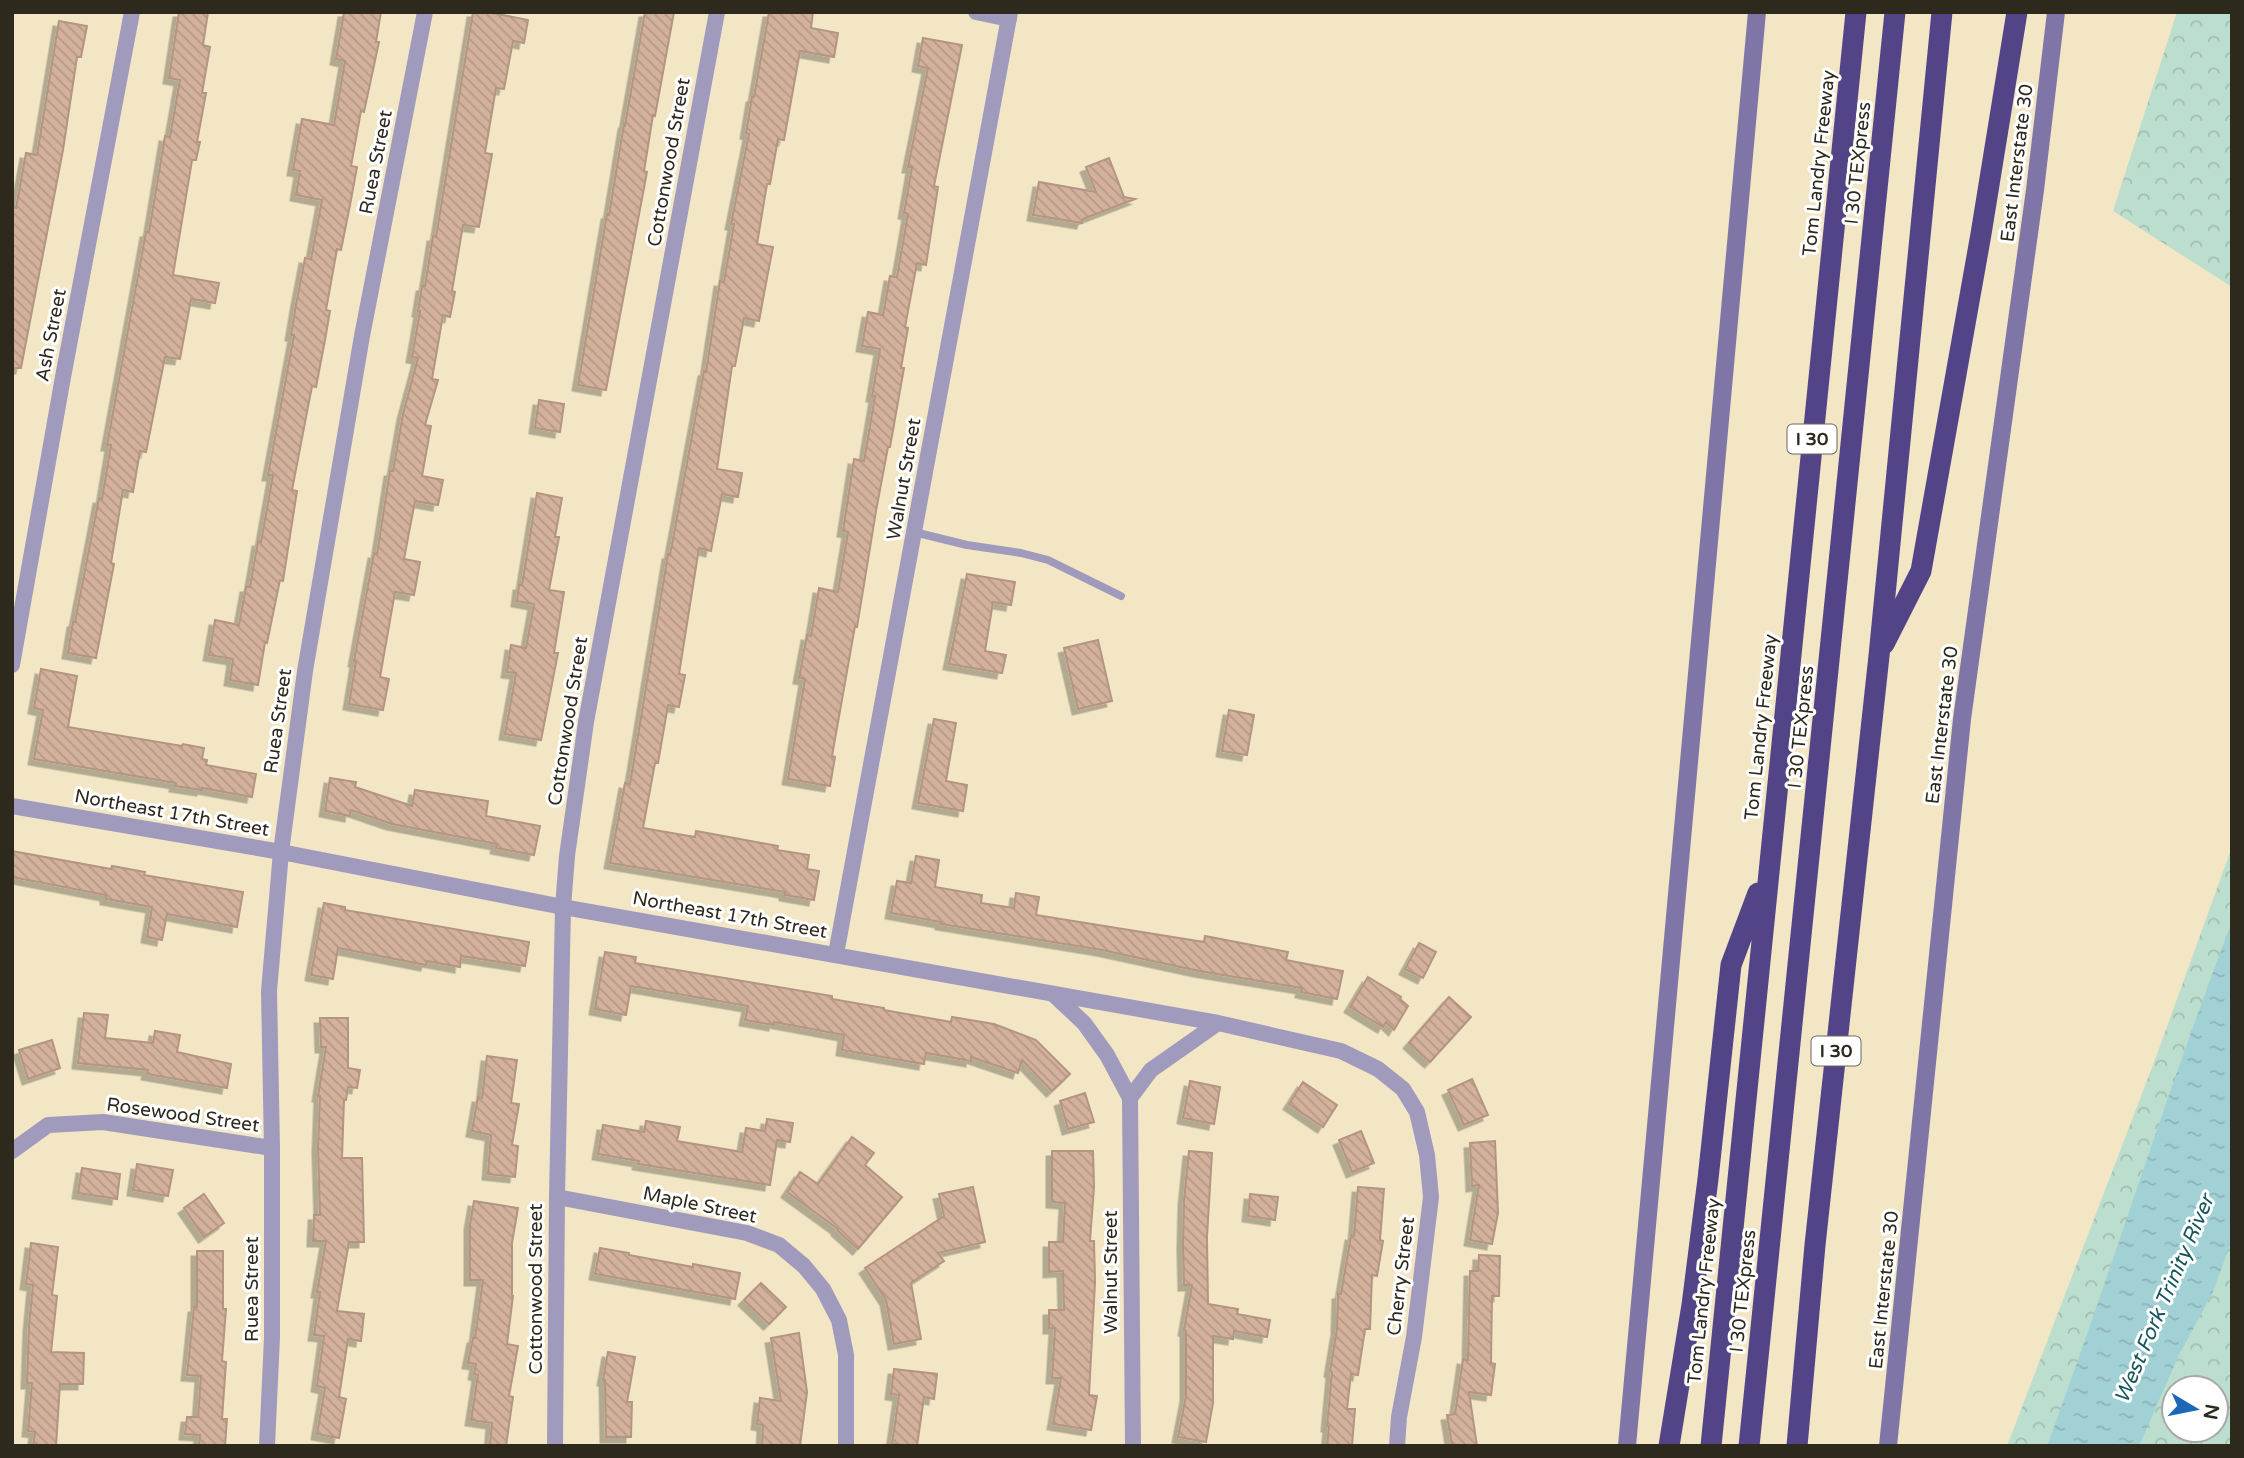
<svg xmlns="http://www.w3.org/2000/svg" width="2244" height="1458" font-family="'Varela Round',sans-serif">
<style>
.forest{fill:url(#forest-crowns);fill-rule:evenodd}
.water{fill:url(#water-ripples)}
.building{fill:url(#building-back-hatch);stroke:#b39582;stroke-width:2;filter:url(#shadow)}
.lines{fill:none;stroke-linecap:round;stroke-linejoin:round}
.service{stroke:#a09bbd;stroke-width:8}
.minor{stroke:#a09bbd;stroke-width:16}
.secondary{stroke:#7f76a7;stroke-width:18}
.motorway{stroke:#534488;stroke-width:21}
.labels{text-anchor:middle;stroke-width:6;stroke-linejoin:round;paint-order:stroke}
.shield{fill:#fff;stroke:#6d6961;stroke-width:2}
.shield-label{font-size:18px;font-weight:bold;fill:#2e291d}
.street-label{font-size:19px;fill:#2e291d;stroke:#fff}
.water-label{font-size:21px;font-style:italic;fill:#16575c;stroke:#fff}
</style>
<defs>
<pattern id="forest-crowns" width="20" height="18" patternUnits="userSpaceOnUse" patternTransform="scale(1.75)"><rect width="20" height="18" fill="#bcdece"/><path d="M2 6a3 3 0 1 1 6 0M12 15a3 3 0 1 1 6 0" fill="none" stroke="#a2beb0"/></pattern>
<pattern id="water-ripples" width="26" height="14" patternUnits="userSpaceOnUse" patternTransform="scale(1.75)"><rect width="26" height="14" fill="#a2d1d5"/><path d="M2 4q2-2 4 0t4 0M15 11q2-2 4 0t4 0" fill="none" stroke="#8cb3b6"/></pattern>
<pattern id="building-back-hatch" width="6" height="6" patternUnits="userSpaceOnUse" patternTransform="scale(1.75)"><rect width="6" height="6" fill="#d3b19c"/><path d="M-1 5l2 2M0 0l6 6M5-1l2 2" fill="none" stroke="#b59886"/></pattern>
<filter id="shadow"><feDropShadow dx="-5.5" dy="5.5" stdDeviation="0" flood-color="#0004"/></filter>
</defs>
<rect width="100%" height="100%" fill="#f2e6c5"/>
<!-- forest -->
<path class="forest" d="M2177,12h55v275l-119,-76z
M2232,847v599h-225l149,-389zM2174,1388h42v42h-42z"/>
<!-- water -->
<path class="water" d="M2232,921v319l-20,54 -33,61 -40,91h-92c64,-174 119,-352 185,-525z"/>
<!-- building -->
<path class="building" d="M179,12h29l-5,33 7,2 -8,46h4l-9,49h3l-4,18h-4l-19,115 46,8 -4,20 -24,-4 -11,60 -15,-2 -19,95 -6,-1 -7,41 -10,-2 -12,73 3,1 -18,94 -28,-5 5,-31h2l24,-124 3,1 9,-54h-4l39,-213h3l16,-96 5,1 10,-57 -11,-2z
M344,12h37l-5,30h3l-15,70 -3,-1 -10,55 6,1 -7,38 -9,45 -4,-1 -11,61 4,1 -5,29 -9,47 -4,-1 -20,104 5,1 -14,90 -3,-1 -13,63 -2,-1 -7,43 -28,-5 3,-21 -24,-4 6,-35 24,5 7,-38h4l8,-46 3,1 12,-67h-5l26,-140h-3l5,-30 9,-47 6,1 11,-59 -26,-5 4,-24 -7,-1 9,-51 32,6 11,-64 -9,-2z
M473,12h14l41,8 -4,23 -11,-2 -9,48 -8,-1 -11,65 7,1 -13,73 -16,-2 -11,66 3,1 -5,25 -7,-2 -11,64 6,1 -13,45 6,1 -9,50 21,4 -5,25 -23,-4 -11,58 16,3 -6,33 -19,-3 -15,85 9,2 -6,31 -34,-6 7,-43h-2l20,-108 3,1 13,-83h3l10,-57 15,-56 -6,-1 8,-46h-2l4,-25h3l8,-50 3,1z
M645,12h29l-19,104 -2,-1 -9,56 3,1 -41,218 -28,-5 29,-171 2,1 15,-91 1,1z
M769,12h44l-2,16 27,5 -4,24 -34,-6 -16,89 -6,-1 -8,45h-3l-10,60 16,3 -6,31 -8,43 -15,-3 -9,48h-3l-15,103 25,4 -4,24 -16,-3 -11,57 -12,-3 -20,126 6,1 -6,32 -11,-2 -10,58h-3l-12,65 52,9 1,-6 82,15 -1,4 32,5 -2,14 12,2 -5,29 -29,-5v-3l-175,-29 15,-80 5,1 38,-230 2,1 34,-184 2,1 14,-91 4,1 10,-58h-3l18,-90 -3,-1 6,-36h2z
M59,21l28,5 -6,31h-4l-14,93 -42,218h-9v-161l4,1 10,-55 11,2z
M923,38l39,7 -28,141 4,1 -12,78 -9,-2 -12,64 3,1 -7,40h3l-14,79h-2l-12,64 -19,116 -2,-1 -23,130 3,1 -5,29 -42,-7 17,-100 -6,-1 8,-43 4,1 8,-48 19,4 10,-60 -5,-1 11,-72 10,2 11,-65h-3l8,-47 -18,-3 6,-34 15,3 7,-39 7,1 11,-63 -4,-1 8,-46h-4l20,-99 -10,-2z
M1109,158l15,39 11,2 -52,20 -1,4 -49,-8 6,-33 57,10 -10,-25z
M539,400l25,4 -4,28 -25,-4z
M537,493l25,5 -7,39h4l-10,53 15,2 -10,61h4l-17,87 -36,-6 11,-61 -9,-1 4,-27 15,3 8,-44 -17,-3 2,-16h3z
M967,574l48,8 -4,23 -18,-3 -8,49 21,4 -4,18 -53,-9z
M1098,640l14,61 -34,8 -14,-61z
M41,669l36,7 -9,51 114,19 1,-2 21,4 -2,11 5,1 -1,5 50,9 -4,23 -50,-9v2l-27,-4 1,-3 -142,-24 9,-49 -9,-2z
M1229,710l25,5 -7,40 -25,-4z
M934,719l22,4 -10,58 21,4 -4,26 -45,-8z
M330,778l26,4 -1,5 57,19 3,-16 73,11 -2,15 54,10 -6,29 -38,-7 1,-4 -105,-20 -41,-14 -1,6 -25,-5z
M12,851l99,18 1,-3 33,6 -1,3 99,17 -6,35 -70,-13 -5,26 -15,-3 5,-30 -46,-8v-4l-94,-18z
M916,856l23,4 -4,27 47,8 -1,8 33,5 2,-15 23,4 -3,18 168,27 1,-6 83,16 -2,8 57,11 -6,28 -36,-7 1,-4 -103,-17 -97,-21 -161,-26v-2l-50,-9 6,-32 14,2z
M324,903l21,4v3l184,32 -4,24 -64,-10 -1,11 -33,-6 -1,4 -88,-17 -5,31 -22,-4z
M1419,943l17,9 -13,26 -18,-9z
M605,952l31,5 -1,6 197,33v3l52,9v2l67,12 1,-5 42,7 42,16 34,34 -18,17 -30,-31 -4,13 -47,-16v4l-45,-8 -2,11 -82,-14 2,-15 -70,-13v3l-29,-5 3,-14 -117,-20 -5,29 -31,-6z
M1368,977l33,20 -1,2 8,7 -14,24 -8,-8 -3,5 -33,-20z
M1449,997l22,20 -41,45 -21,-19z
M84,1013l24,2 -3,23 48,5 2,-12 25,4 -3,17 54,12 -4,24 -80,-14 1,-4 -70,-7z
M320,1018h28v50l12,2 -3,18 -9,-1 -2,13h-2l-2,58h20l2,84h-15l-12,69 27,3 -3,27 -13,-2 -9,58 7,2 -7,39 -22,-4 8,-46 -8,-2 7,-50 -10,-1 6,-43h-3l9,-51h-13l1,-26h6l-2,-68 2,-51h-2l8,-49h-5z
M52,1040l8,28 -32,11 -9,-29z
M487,1056l30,4 -6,43 8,1 -7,41 6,1 -3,31 -27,-3 3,-39 -19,-4 6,-34 4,1z
M1472,1079l16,36 -24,10 -16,-35z
M1190,1081l30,6 -6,37 -31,-6z
M1303,1082l34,23 -14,22 -34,-23z
M1085,1093l9,29 -26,7 -8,-28z
M767,1119l26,4 -3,19 -13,-2 -7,45 -132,-21 1,-3 -41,-7 5,-29 41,7 2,-11 34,6 -3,14 65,11 4,-24 19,3z
M1361,1131l13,32 -22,9 -13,-32z
M852,1137l22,16 -9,12 37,32 -44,52 -21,-19 1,-1 -51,-37 13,-20 18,12z
M1495,1141l3,72 -6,31 -22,-4 9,-55 -7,1 -2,-43z
M1052,1151h41l1,36 -4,54h4l1,41 -6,113 8,1 -6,34 -38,-6 8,-46h-9l3,-50h-6v-18h15l-1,-39 -14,1v-30h14l2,-39 -13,-1z
M1189,1151l23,2 -5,84 1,67 30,5 -1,5 33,6 -3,17 -33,-6 -1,8 -20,-3v67l-7,39 -28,-5 8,-41v-65l-2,-1 8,-45h-8l-1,-40 1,-45z
M137,1164l36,6 -5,26 -35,-6z
M82,1168l38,6 -3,25 -39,-6z
M973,1187l12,55 -47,11 6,8 -33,22 10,56 -27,5 -8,-44 -21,-32 79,-52 -5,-22z
M1358,1187l26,2 -4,51 3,1 -6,35 -5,-1 -2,54h-5l-7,46 -7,-1 -4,35h8l-3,37h-25l2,-20h-2l5,-54 -2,-1 7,-42 1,-35h3l10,-59 3,1z
M204,1194l20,29 -20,14 -20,-29z
M1250,1194l28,3 -3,23 -27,-4z
M474,1201l44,7 -6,35v53h1l-6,48 11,2 -9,50 4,1 -7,49h-16l2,-23 -21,-3 7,-45 -4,-1 2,-10 -8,-1 5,-25h2l8,-58h-13v-56z
M31,1243l27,4 -6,48 5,1 -6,56 33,1 -1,31h-23l-4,62h-23l2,-14 -7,-1 4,-48h-5l2,-57 4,-41 -7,-1z
M600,1248l29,5v2l64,12v-3l47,9 -5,26 -140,-25z
M197,1251h26v58h3l-4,52 4,1 -4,57h5l-2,27h-26l1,-11 -15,-1 2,-17h11l3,-41 -14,-1 7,-68h3z
M1479,1255l21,1 -1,40h-7l-1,67 4,1 -4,31 -22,-3 8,54h-25l-5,-31 8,-1 8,-55 5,1 2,-89h8z
M761,1283l25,24 -17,17 -25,-24z
M799,1333l8,59 -7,54h-38l1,-21 -6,-1 3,-26 21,3 -10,-63z
M608,1352l27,5 -8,45h5l-1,35h-25l-1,-57h-2z
M894,1369l43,5 -3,25 -10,-2 -7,49 -25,-2 7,-49 -8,-1z"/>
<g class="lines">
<!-- service -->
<path class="service" d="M914,532l53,13 54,8 27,7 73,36"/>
<!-- minor -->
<path class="minor" d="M976,12l33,7
M12,665l51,-288 69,-365
M12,806l269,46 282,55 655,116 123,28 37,18 25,20 14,23 10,43 4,42 -17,140 -15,80 -2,29
M836,954l174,-942
M1053,994l31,29 23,32 23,43
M12,1151l36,-26 55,-3 169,26
M557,1197l190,36 32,12 25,21 19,23 16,31 7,35v91
M267,1446l5,-109v-189l-3,-157 12,-139 24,-181 57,-335 63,-324
M555,1446l2,-249 6,-290 4,-51 19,-134 131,-710
M1133,1446l-3,-348 21,-28 67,-47"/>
<!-- secondary -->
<path class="secondary" d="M1627,1446l130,-1434
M1888,1446l74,-727 73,-529 21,-178"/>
<!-- motorway -->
<path class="motorway" d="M1884,644l37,-73 60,-337 36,-222
M1669,1446l23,-141 16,-126 23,-214 27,-72
M1711,1446l145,-1434
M1749,1446l146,-1434
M1797,1446l18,-201 64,-589 63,-644"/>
</g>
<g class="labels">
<!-- shield labels -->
<g class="shield">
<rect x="1787.5" y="424.5" width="49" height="29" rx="5"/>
<rect x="1811.5" y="1036.5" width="49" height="29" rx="5"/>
</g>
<g class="shield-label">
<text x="1812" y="445">I 30</text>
<text x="1836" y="1057">I 30</text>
</g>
<!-- street labels -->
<g class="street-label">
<text transform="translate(375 162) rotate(-79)" y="7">Ruea Street</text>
<text transform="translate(668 162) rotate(-80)" y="7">Cottonwood Street</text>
<text transform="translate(1818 163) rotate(-84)" y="7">Tom Landry Freeway</text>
<text transform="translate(1857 163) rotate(-84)" y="7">I 30 TEXpress</text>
<text transform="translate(2016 163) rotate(-83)" y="7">East Interstate 30</text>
<text transform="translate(50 335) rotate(-79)" y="7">Ash Street</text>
<text transform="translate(903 479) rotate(-80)" y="7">Walnut Street</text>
<text transform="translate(277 721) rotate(-82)" y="7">Ruea Street</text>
<text transform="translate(567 721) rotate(-81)" y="7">Cottonwood Street</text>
<text transform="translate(1941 725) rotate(-83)" y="7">East Interstate 30</text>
<text transform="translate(1760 727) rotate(-84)" y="7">Tom Landry Freeway</text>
<text transform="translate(1800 727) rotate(-84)" y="7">I 30 TEXpress</text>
<text transform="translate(172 812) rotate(10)" y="7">Northeast 17th Street</text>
<text transform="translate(730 914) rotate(10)" y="7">Northeast 17th Street</text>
<text transform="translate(183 1114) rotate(8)" y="7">Rosewood Street</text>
<text transform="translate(700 1204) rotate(12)" y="7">Maple Street</text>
<text transform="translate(1110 1272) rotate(-90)" y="7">Walnut Street</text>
<text transform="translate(1400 1276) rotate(-83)" y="7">Cherry Street</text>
<text transform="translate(251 1289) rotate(-90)" y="7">Ruea Street</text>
<text transform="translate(535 1289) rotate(-90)" y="7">Cottonwood Street</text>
<text transform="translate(1883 1290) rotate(-84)" y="7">East Interstate 30</text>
<text transform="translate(1703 1291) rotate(-84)" y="7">Tom Landry Freeway</text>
<text transform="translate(1742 1291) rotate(-84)" y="7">I 30 TEXpress</text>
</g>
<!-- water labels -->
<g class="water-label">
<text transform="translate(2164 1299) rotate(-67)" y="7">West Fork Trinity River</text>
</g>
</g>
<!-- border -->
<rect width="2244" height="1458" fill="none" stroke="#2e291d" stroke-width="28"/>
<!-- north arrow -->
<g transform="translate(2195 1409) rotate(100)"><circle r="33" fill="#ffffff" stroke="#aba9a5" stroke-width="2"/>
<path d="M0-5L12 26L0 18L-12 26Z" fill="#1c67b6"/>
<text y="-10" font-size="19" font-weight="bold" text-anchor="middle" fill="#2e291d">N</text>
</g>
</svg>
